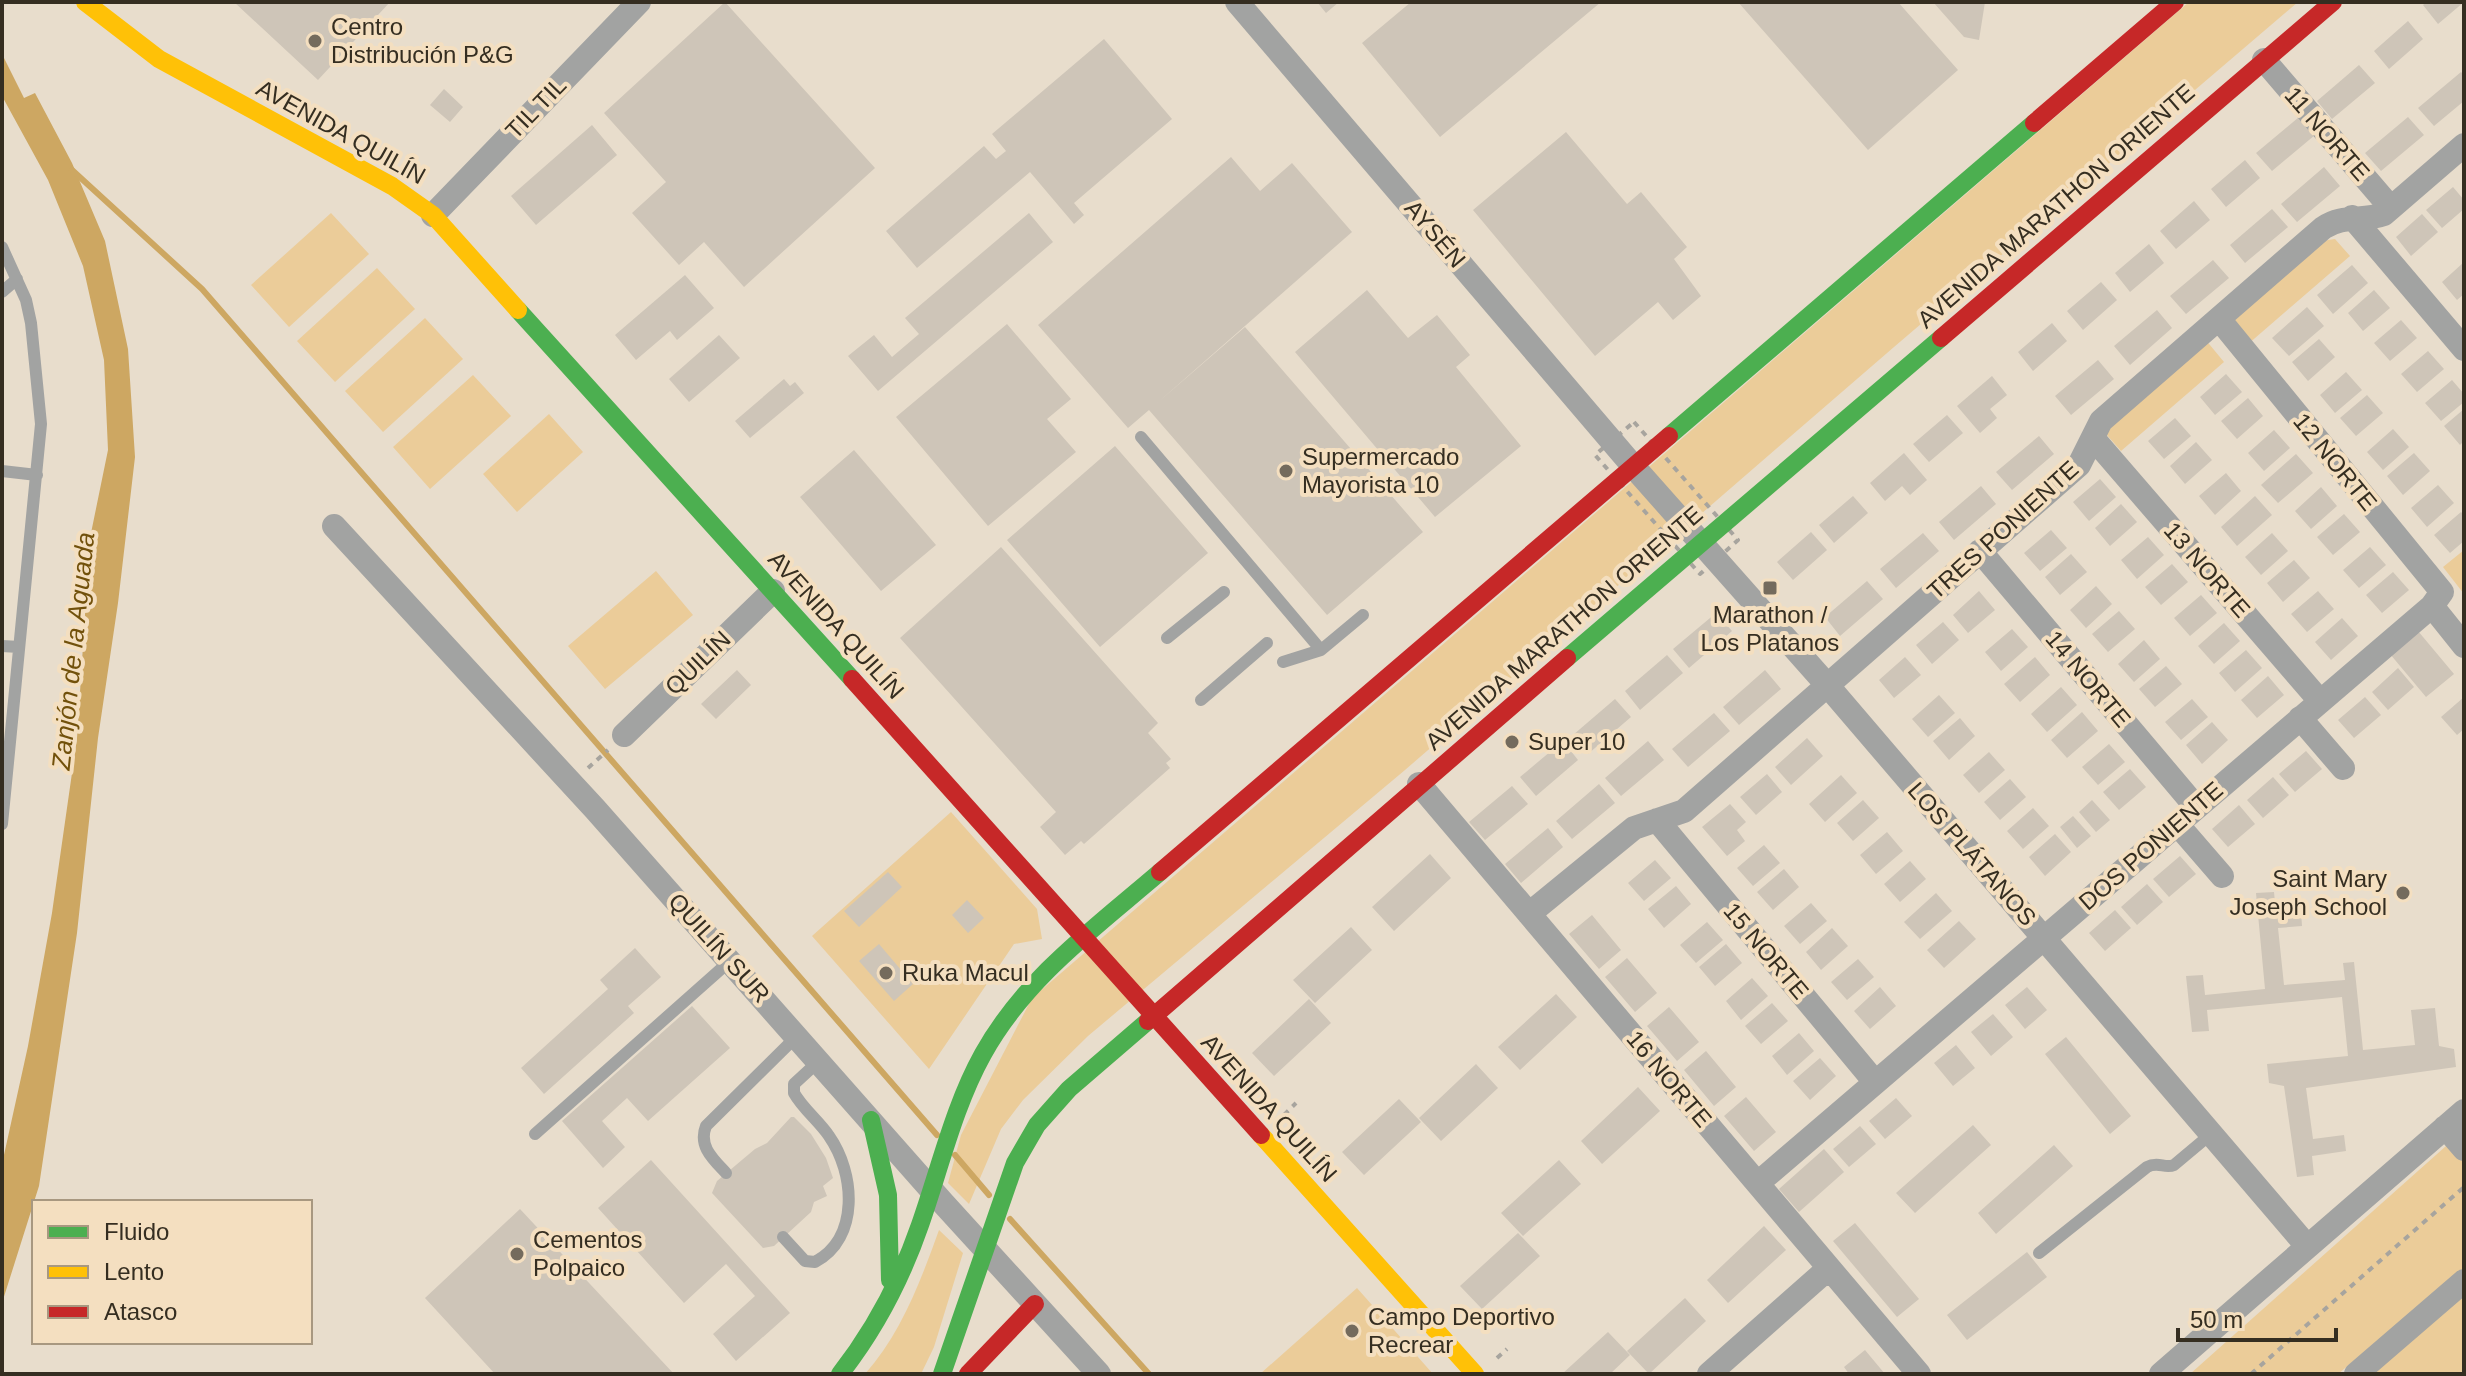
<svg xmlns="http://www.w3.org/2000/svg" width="2466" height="1376" font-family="Arial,sans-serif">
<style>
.green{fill:#ebcc99}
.water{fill:#cda762}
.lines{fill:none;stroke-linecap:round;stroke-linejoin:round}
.stream{stroke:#cda762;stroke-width:6}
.building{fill:#cec5b8}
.path{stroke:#a7a49e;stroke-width:4;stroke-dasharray:6 6;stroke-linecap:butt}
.lane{stroke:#a2a3a2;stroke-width:12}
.street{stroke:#a2a3a2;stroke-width:24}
.fast{stroke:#4caf50;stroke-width:18}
.slow{stroke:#ffc107;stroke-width:18}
.jam{stroke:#c62828;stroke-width:18}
.poi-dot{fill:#746b5d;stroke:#f4dfc0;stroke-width:3}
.labels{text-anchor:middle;stroke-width:8;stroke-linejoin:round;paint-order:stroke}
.poi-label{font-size:24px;fill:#352e21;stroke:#f4dfc0;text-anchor:start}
.street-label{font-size:24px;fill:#352e21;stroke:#f4dfc0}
.water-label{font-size:26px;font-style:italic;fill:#72510b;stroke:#f4dfc0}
</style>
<rect width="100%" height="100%" fill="#e8ddcc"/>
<!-- green -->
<path class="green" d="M2189,2h109l-404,345 -489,423 -317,266 -65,64 -22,29 -32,75 -21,-21 13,-48 71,-137z
M331,213l38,41 -80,73 -38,-42z
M2335,239l15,17 -103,89 -20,-23 94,-81z
M377,268l38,41 -80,73 -38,-41z
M425,318l38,41 -80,73 -38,-41z
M2205,339l19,23 -103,89 -15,-17 4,-15z
M473,375l38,41 -81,73 -37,-42z
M549,414l34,38 -66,60 -34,-38z
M2464,550v44l-21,-27z
M656,571l37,44 -88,74 -37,-43z
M951,812l86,97 5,30 -28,5 -85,125 -117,-133z
M2464,1130v138l-126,106h-148z
M939,1230l24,23 -29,94 -13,27h-56c36,-40 56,-94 74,-144z
M1357,1288l76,86h-173z
M2464,1294v80h-91z"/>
<!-- water -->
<path class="water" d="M2,54l22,44 11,-5 37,70 33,78 23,108 7,108 -17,146 -20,135 -21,195 -38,253 -37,117v-139l26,-118 24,-133 25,-175 13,-200 18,-88 -4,-90 -21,-94 -35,-86 -46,-84z"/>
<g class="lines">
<!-- stream -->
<path class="stream" d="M72,170l130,119 735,846
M955,1155l34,40
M1010,1219l139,155"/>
</g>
<!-- building -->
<path class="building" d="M234,2h156l-72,78z
M725,2l150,166 -131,119 -40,-45 -25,23 -47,-52 34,-31 -62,-69z
M1317,2h22l-13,11z
M1411,2h190l-161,135 -78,-94z
M1738,2h160l60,68 -90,80z
M1933,2h52l-6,38 -15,-3z
M2426,2h38l-26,22 -15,-19z
M2408,21l15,18 -34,30 -15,-18z
M1104,39l68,80 -98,84 10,12 -10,9 -44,-52 -113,96 -31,-37 98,-85 12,13 10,-8 -14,-17z
M2359,65l16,18 -43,36 -15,-18z
M2461,72l3,3v26l-30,25 -16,-18z
M444,89l19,18 -13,15 -20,-17z
M2299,117l16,18 -43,36 -16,-18z
M2408,117l16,18 -43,36 -16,-18z
M592,125l25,30 -81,70 -25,-29z
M1566,132l61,72 14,-12 46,55 -13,12 27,37 -28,24 -15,-18 -63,54 -122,-146z
M1231,157l29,34 32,-28 60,69 -196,172 89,-77 178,205 -96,83 -178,-205 -21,18 -90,-103z
M2245,160l15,18 -34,29 -15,-18z
M2324,167l16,19 -43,36 -16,-18z
M2453,187l11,13v9l-22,19 -16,-18z
M2194,201l16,19 -34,29 -16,-18z
M2272,209l16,18 -43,36 -15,-18z
M1029,213l24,29 -175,149 -30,-35 26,-21 18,22 27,-23 -14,-16z
M2422,214l16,18 -27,24 -15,-19z
M2149,244l15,19 -34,29 -15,-19z
M2213,260l16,18 -43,36 -16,-18z
M2464,262v32l-7,6 -15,-18z
M2352,265l16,18 -35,31 -16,-19z
M685,275l29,33 -37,32 -7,-9 -34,29 -21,-25z
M2101,282l16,18 -34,30 -16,-19z
M1367,290l41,48 29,-23 33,40 -14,12 65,79 -86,71 -140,-165z
M2374,290l16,18 -27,23 -15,-18z
M2307,307l17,19 -35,30 -17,-18z
M2157,310l15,18 -42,37 -16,-19z
M2401,320l16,18 -27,23 -16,-18z
M2052,323l15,18 -34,30 -15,-19z
M1007,324l64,75 -24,20 29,33 -88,74 -92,-109z
M719,335l21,23 -51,44 -20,-23z
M2319,339l16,18 -27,24 -16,-19z
M2428,351l16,18 -27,23 -16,-18z
M2098,360l16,19 -43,36 -16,-19z
M2346,372l16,18 -27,23 -15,-18z
M2226,374l16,18 -27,23 -15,-18z
M1992,376l15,19 -17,14 7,9 -17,15 -23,-27z
M784,379l6,7 5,-4 9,11 -54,45 -15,-17z
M2452,380l12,14v8l-23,19 -16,-18z
M2367,395l16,18 -27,23 -16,-18z
M2248,398l15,18 -26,23 -16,-18z
M2464,409v32l-4,4 -16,-19z
M1947,415l16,18 -34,29 -16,-18z
M2175,418l16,18 -27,23 -16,-18z
M2393,429l16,18 -26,23 -16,-18z
M2274,430l16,18 -26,23 -16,-18z
M2039,436l15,18 -42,36 -16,-18z
M2196,442l16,18 -27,24 -15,-18z
M1115,446l93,107 -108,94 -93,-107z
M854,450l82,95 -55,46 -81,-94z
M1904,453l23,27 -17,15 -8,-9 -17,15 -15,-18z
M2414,453l16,18 -27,24 -16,-19z
M2296,454l17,19 -35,30 -17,-18z
M2226,473l15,18 -26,24 -16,-19z
M2100,479l16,18 -27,24 -16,-19z
M2438,485l16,18 -27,24 -16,-19z
M1981,486l15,18 -42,36 -15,-18z
M2321,487l16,19 -26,23 -16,-18z
M1853,496l15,17 -34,30 -15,-18z
M2255,496l17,19 -35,31 -16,-19z
M2121,504l16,18 -27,24 -15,-18z
M2461,512l3,3v26l-14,12 -16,-18z
M2344,514l16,18 -27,23 -16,-18z
M2051,530l16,18 -27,23 -16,-18z
M1811,532l16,18 -34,30 -16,-18z
M1923,533l16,18 -43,37 -16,-19z
M2272,533l16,18 -27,24 -16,-18z
M2148,537l16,18 -27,24 -16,-19z
M1001,547l157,176 -10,10 23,26 -5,4 4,5 -86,76 -3,-3 -16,14 -25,-28 16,-15 -156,-174z
M2370,547l16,18 -27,23 -16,-18z
M2071,554l16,18 -27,23 -15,-18z
M2294,560l16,18 -27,24 -16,-19z
M2172,564l16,18 -27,23 -16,-18z
M2393,572l16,18 -27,23 -16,-18z
M1867,581l16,18 -43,37 -15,-19z
M2096,586l16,18 -26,24 -16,-18z
M1979,591l16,19 -27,23 -15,-18z
M2318,591l16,18 -27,23 -16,-18z
M2201,595l16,18 -27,23 -16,-18z
M2119,611l16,18 -27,23 -16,-18z
M1716,613l16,18 -43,37 -16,-19z
M2342,618l16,18 -27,24 -16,-18z
M1943,622l16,18 -27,24 -16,-19z
M2224,623l16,18 -26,23 -16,-18z
M2012,629l16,18 -27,24 -16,-19z
M2418,631l36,43 -28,23 -36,-43z
M2144,640l16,19 -26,23 -16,-18z
M2246,650l16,18 -27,24 -16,-19z
M1667,655l16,18 -43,37 -15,-19z
M1905,657l16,18 -27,23 -15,-18z
M2035,657l15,18 -30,27 -16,-18z
M2166,666l16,18 -27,23 -16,-18z
M2398,668l16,19 -26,23 -16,-18z
M737,670l14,15 -35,34 -15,-15z
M1765,670l16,19 -42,36 -16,-18z
M2268,676l16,19 -27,23 -16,-18z
M2061,687l16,18 -30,27 -16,-18z
M1939,695l16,18 -27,24 -16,-18z
M2365,697l16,18 -27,23 -16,-18z
M2464,697v32l-7,6 -16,-18z
M1615,699l16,18 -43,37 -15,-19z
M2192,699l16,18 -27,23 -16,-18z
M2082,712l16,19 -31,27 -16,-18z
M1714,713l16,18 -42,36 -16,-18z
M1960,718l15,18 -26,24 -16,-19z
M2212,722l16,18 -26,24 -16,-19z
M1807,738l16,18 -32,29 -16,-18z
M1563,741l15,19 -42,36 -16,-19z
M1648,741l16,19 -43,36 -16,-18z
M2109,744l16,18 -27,23 -16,-18z
M2306,751l16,18 -27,23 -16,-18z
M1989,752l16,18 -26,23 -16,-18z
M2130,769l16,18 -27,23 -16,-18z
M1767,774l15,18 -26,23 -16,-18z
M1841,775l16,18 -32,29 -16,-18z
M2273,777l16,18 -26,23 -16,-18z
M2010,779l16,18 -26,23 -16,-18z
M1599,784l16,19 -43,36 -16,-18z
M1512,786l16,18 -43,36 -16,-18z
M1863,800l16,18 -26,23 -16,-18z
M2092,800l18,20 -14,12 -17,-20z
M1730,804l16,18 -9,8 8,11 -18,15 -25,-29z
M2239,805l16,19 -27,23 -16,-18z
M2033,808l16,18 -26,23 -16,-18z
M2073,816l18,20 -14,12 -17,-21z
M1548,828l15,19 -42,36 -16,-19z
M1887,832l16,19 -27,23 -16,-19z
M2055,834l16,18 -26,24 -16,-19z
M1764,845l16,18 -27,23 -16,-18z
M1430,854l21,24 -57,53 -22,-24z
M2180,856l16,18 -27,23 -16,-18z
M1655,860l16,18 -27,23 -16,-18z
M1910,861l16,18 -26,23 -16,-18z
M1784,869l15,18 -26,23 -16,-18z
M888,872l14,15 -43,40 -15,-16z
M2147,884l16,18 -26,23 -16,-18z
M1676,886l15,18 -27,24 -16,-19z
M2274,892l2,21 25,-2 1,15 -24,2 6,57 61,-5 -2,-17 11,-1 9,88 52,-5 -4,-35 24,-2 4,38 15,3 2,18 -150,21 7,51 31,-4 2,16 -34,5 2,19 -17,2 -13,-91 -15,-3 -2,-19 81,-8 -6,-59 -135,13 2,21 -17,1 -6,-56 17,-1 2,20 60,-6 -9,-96z
M1936,893l16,18 -32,28 -16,-17z
M967,900l17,18 -16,15 -16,-18z
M1811,903l16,18 -27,23 -16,-18z
M2115,910l16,18 -26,23 -16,-18z
M1592,915l29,35 -22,19 -30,-35z
M1959,921l17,18 -32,29 -17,-18z
M1707,922l16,18 -27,23 -16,-18z
M1351,927l21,23 -57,53 -22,-23z
M1832,928l16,18 -27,24 -15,-18z
M879,944l34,40 -19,17 -35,-40z
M1726,944l16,19 -27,23 -16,-19z
M635,948l26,29 -33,29 6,7 -90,81 -23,-26 87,-79 -8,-9z
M1627,958l30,35 -22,19 -30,-35z
M1858,959l16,18 -27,23 -16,-18z
M1752,978l16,18 -27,24 -15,-19z
M1880,987l16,19 -26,23 -16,-18z
M2027,987l20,23 -22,19 -20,-24z
M1556,994l21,23 -57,53 -22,-23z
M1309,999l22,24 -57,53 -22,-23z
M1772,1003l16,18 -27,23 -16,-18z
M692,1006l38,42 -82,73 -21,-23 -25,23 23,26 -22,21 -41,-47z
M1669,1007l30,35 -22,19 -30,-35z
M1993,1014l20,23 -22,19 -20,-24z
M1799,1033l15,18 -27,24 -15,-19z
M2066,1037l65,79 -21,18 -65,-80z
M1956,1045l19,23 -22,18 -19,-23z
M1706,1051l30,36 -22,19 -30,-36z
M1820,1058l16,18 -26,24 -17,-19z
M1476,1064l22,24 -57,53 -22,-23z
M1638,1087l22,24 -58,53 -21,-23z
M1746,1097l30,35 -22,19 -30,-35z
M1896,1098l16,18 -27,23 -16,-18z
M1399,1099l22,23 -57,53 -22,-23z
M791,1117h3l17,17 15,24 7,20 -10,8 4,10 -13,6 -3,10 -37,34 -11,2 -51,-55 5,-12 38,-32 12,-6z
M1973,1125l18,20 -76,68 -19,-20z
M1860,1126l16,18 -27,23 -16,-18z
M2054,1145l19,21 -77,68 -18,-21z
M1824,1149l20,23 -45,40 -20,-23z
M651,1160l139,153 -54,48 -23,-27 42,-38 -29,-32 -42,39 -86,-95z
M1559,1160l22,24 -58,52 -22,-23z
M520,1209l154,165h-179l-70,-76z
M1855,1223l64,76 -22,18 -64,-76z
M1764,1226l22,24 -58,53 -21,-23z
M1518,1233l22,23 -58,53 -22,-23z
M2027,1252l20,25 -80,63 -20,-25z
M1685,1298l21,23 -57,53 -22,-23z
M1608,1332l22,23 -20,19h-48z
M1865,1350l20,24h-36l-5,-7z"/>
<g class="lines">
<!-- path -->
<path class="path" d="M1634,422l104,118 -38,34 -105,-119z
M588,768l20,-18
M1284,1115l12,-12
M1497,1358l10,-9
M2251,1374l213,-187"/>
<!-- lane -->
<path class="lane" d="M2,247l24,53 5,23 10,101 -39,400
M2,292l15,-13
M1141,437l180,213
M2,471l35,4
M1167,638l57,-46
M2,646l17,1
M1283,662l38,-12 42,-35
M1201,700l66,-57
M535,1134l195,-173
M726,1173c-13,-14 -28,-27 -20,-47l91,-90
M783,1237l22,24 10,1c45,-24 40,-89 14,-126 -10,-15 -26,-27 -35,-43v-9l25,-23
M2039,1253l108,-86c11,-6 18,2 27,-2l37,-31"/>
<!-- street -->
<path class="street" d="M1237,2l396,464 195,220 479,560
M2264,60l127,148
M433,215l206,-213
M2352,217l112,132
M2093,438l227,263
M334,526l261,283 348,394 156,171
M1980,551l216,256
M2432,606l32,40
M2300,718l43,50
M624,735l149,-144
M1419,784l500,590
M1657,820l218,262
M2177,824l45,52
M1529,914l105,-86 50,-17 395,-346 22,-44 222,-193c20,-14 40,-6 61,-14l80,-69
M2445,1127l19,22
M1758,1183l674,-577 10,-14 -223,-273
M1709,1374l120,-106
M2161,1374l303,-263
M2356,1374l108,-93"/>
<!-- fast -->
<path class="fast" d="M518,310l334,369
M1669,436l365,-313
M1567,658l374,-320
M871,1120l17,75 2,85
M840,1374c36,-46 61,-94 80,-149 20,-57 34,-119 63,-171 42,-76 113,-127 177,-182
M942,1374l73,-211 22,-38 32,-36 79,-68"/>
<!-- slow -->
<path class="slow" d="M85,2l74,57 233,127 41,29 85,95
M1261,1135l214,239"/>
<!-- jam -->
<path class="jam" d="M2034,123l141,-121
M1941,338l392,-336
M852,679l409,456
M1160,872l509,-436
M1148,1021l419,-363
M968,1374l67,-70"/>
</g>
<!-- markers -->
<g class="poi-dot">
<circle cx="315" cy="41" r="8"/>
<circle cx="1286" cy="471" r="8"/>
<rect x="1762" y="580" width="16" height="16" rx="4"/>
<circle cx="1512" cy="742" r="8"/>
<circle cx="2403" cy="893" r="8"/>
<circle cx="886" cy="973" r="8"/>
<circle cx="517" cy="1254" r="8"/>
<circle cx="1352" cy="1331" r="8"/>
</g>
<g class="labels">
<!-- poi labels -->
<g class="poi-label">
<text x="331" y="35">Centro<tspan x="331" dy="28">Distribución P&amp;G</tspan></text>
<text x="1302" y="465">Supermercado<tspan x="1302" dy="28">Mayorista 10</tspan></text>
<text x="1770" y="623" text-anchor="middle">Marathon /<tspan x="1770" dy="28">Los Platanos</tspan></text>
<text x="1528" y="750">Super 10</text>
<text x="2387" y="887" text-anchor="end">Saint Mary<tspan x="2387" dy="28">Joseph School</tspan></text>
<text x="902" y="981">Ruka Macul</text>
<text x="533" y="1248">Cementos<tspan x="533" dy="28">Polpaico</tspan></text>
<text x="1368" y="1325">Campo Deportivo<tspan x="1368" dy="28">Recrear</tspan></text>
</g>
<!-- street labels -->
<g class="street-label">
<text transform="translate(536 108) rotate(-46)" y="8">TIL TIL</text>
<text transform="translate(341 132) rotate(29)" y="8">AVENIDA QUILÍN</text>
<text transform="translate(2327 134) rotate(49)" y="8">11 NORTE</text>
<text transform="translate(2056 206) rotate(-41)" y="8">AVENIDA MARATHON ORIENTE</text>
<text transform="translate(1435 234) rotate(50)" y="8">AYSÉN</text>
<text transform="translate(2335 462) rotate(51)" y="8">12 NORTE</text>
<text transform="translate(2003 530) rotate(-42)" y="8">TRES PONIENTE</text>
<text transform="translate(2207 570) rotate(49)" y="8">13 NORTE</text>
<text transform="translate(836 625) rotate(48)" y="8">AVENIDA QUILÍN</text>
<text transform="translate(1564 628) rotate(-41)" y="8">AVENIDA MARATHON ORIENTE</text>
<text transform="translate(698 663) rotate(-44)" y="8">QUILÍN</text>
<text transform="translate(2088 679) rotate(50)" y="8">14 NORTE</text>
<text transform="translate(2151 846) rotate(-41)" y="8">DOS PONIENTE</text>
<text transform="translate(1972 854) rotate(49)" y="8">LOS PLÁTANOS</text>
<text transform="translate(719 948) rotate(48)" y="8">QUILÍN SUR</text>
<text transform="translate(1766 951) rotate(50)" y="8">15 NORTE</text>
<text transform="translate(1669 1079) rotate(50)" y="8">16 NORTE</text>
<text transform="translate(1269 1108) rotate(48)" y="8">AVENIDA QUILÍN</text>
</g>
<!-- water labels -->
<g class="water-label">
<text transform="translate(73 651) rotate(-84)" y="9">Zanjón de la Aguada</text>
</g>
</g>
<!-- border -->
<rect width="2466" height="1376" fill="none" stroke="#352e21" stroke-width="8"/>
<!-- legend -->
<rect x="32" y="1200" width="280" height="144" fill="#f4dfc0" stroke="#a89880" stroke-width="2"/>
<rect x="48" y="1226" width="40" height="12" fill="#4caf50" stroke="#a89880" stroke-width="2"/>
<text x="104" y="1240" font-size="24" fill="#352e21">Fluido</text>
<rect x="48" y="1266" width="40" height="12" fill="#ffc107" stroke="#a89880" stroke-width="2"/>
<text x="104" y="1280" font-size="24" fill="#352e21">Lento</text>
<rect x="48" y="1306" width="40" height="12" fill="#c62828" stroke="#a89880" stroke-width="2"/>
<text x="104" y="1320" font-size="24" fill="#352e21">Atasco</text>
<!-- scale -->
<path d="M2178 1328v12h158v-12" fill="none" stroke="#352e21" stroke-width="4"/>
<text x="2190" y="1328" font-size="24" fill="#352e21" stroke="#f4dfc0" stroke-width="6" paint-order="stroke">50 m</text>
</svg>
